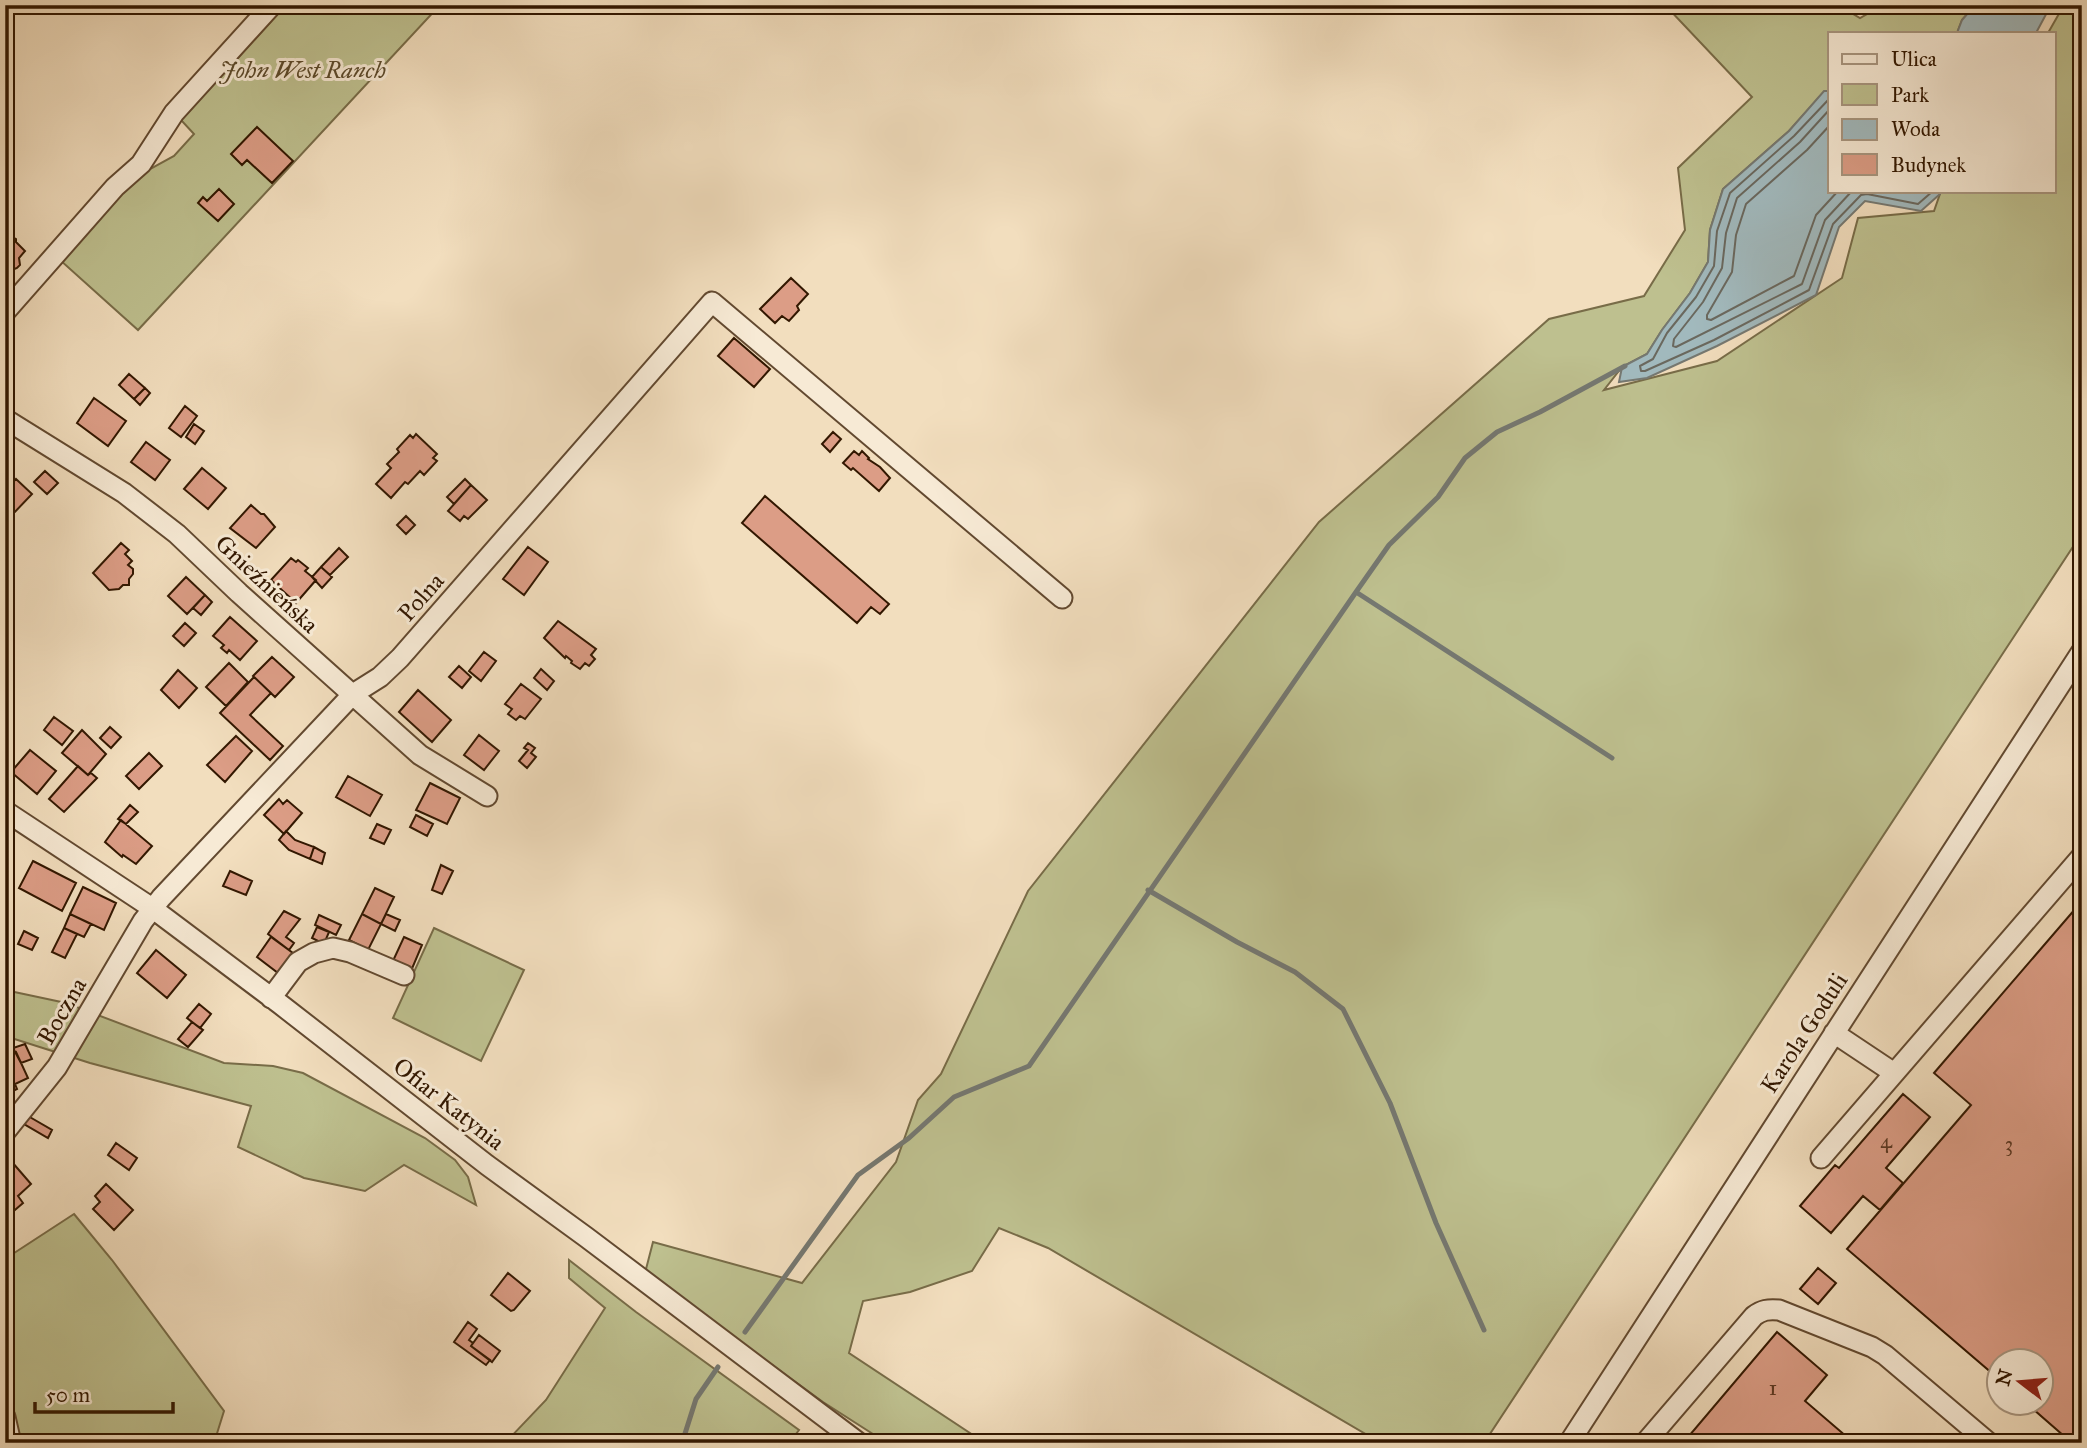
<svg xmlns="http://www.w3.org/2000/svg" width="2087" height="1448" font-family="'IM FELL Great Primer',serif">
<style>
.green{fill:#bec08f;stroke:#786c48;stroke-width:2}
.water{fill:#a1b9bd;stroke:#757871;stroke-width:2}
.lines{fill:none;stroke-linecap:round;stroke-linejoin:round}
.shore{stroke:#6a685e;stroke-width:2}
.stream{stroke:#757871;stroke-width:5}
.building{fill:#dc9d86;stroke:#321700;stroke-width:2}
.minor-casing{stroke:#624930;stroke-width:23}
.minor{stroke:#f7ead5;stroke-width:19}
.labels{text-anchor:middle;stroke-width:6;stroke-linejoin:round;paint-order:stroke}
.number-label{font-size:21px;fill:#5c3822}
.park-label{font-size:24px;font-style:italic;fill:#5c4a2b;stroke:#f7ead5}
.street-label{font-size:24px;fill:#321700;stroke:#f7ead5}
</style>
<rect width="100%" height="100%" fill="#f2debe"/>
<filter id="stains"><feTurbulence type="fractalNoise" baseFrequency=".00286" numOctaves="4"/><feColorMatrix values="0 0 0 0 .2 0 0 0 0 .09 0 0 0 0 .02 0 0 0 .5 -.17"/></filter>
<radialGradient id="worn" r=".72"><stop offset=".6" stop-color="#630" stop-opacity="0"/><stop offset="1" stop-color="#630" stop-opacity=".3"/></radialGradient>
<!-- green -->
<path class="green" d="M286,5h154l-302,325 -78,-70 59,-69 31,-22 24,-13 20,-22 -13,-14z
M1665,5h173l22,13 23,-13h92l-13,15 -5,13h-127v58l-6,1 -35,39 -66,58 -13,41 -2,32 -18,31 -28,37 -15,24 -25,13 -18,23 113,-29 125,-83 16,-60 76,-7 7,-20h113v-158h-6l16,-28h18v528l-598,910h-103l-333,-195 -49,-20 -27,43 -62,21 -47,9 -14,52 136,90h-98l-64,-41 -178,-129 8,-31 149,41 94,-121 22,-62 23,-26 87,-183 291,-369 230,-203 95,-23 41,-66 -7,-62 74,-71z
M434,928l90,42 -43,91 -88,-43z
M5,990l61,13 158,60 49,3 30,7 122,65 30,22 13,17 8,28 -72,-40 -39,26 -61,-13 -66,-31 13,-41 -161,-43 -85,-27z
M74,1214l38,46 112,151 -10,32h-193l-16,-64v-120z
M569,1260l67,52 163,118 -6,8 7,5h-295l41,-43 59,-92 -36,-30z"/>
<!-- water -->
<path class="water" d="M1975,5h76l-15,28h-79l5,-13z
M1824,91h6v100h110v3l-19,17 -56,-10 -26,26 -23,68 -99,51 -70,32 -28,4 3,-15 25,-13 15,-24 28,-37 18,-31 2,-32 13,-41 66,-58z"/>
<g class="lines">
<!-- shore -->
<path class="shore" d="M1830,98l-36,38 -64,57 -13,38 -3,35 -18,31 -29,36 -14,26 -13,7 1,5h4l69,-31 95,-50 24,-66 28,-29 6,-1 51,10 15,-13
M1830,109l-30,33 -63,56 -11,35 -4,35 -19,34 -29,37 -1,7 3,1 126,-63 23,-64 27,-29
M1830,125l-23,25 -61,54 -10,31 -4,37 -25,43v4l4,1 83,-44 22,-61 22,-24"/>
<!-- stream -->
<path class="stream" d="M1356,592l256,166
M1148,890l89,52 58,30 48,37 47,94 46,120 48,107
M745,1332l113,-157 51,-37 45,-41 75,-31 327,-474 33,-47 49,-48 27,-39 32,-26 43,-20 85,-46
M682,1443l14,-44 22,-32"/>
</g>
<!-- building -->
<path class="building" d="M257,127l36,34 -21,22 -25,-23 -5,5 -11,-11z
M219,189l15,15 -16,17 -20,-18 5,-6 4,4z
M7,234l9,5v3l9,9 -6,7 1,7 -3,3 -5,2 -3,-3 -4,4z
M791,278l17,16 -11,12 2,4 -10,11 -7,-5 -7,7 -15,-14z
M734,338l36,31 -16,18 -36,-31z
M129,374l16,14 -11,11 -15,-14z
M145,388l5,5 -10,12 -6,-6z
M94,398l32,23 -18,25 -31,-23z
M185,406l12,10 -16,21 -12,-9z
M194,424l10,7 -9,13 -9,-7z
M833,432l8,7 -11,13 -8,-8z
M416,434l21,20 -4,4 4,3 -13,14 -4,-4 -12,13 -3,-2 -14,16 -15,-14 15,-16 -4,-4 12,-12 -2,-3 13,-14 3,3z
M146,442l24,18 -15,20 -24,-18z
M854,451l5,4 3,-4 7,7 -1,1 12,8 10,11 -11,13 -26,-23 -2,2 -8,-7z
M202,468l24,20 -18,21 -24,-20z
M45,471l13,12 -11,11 -13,-12z
M16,479l16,15 -21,22h-6v-26z
M465,479l6,6 -17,19 -7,-7z
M471,485l16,15 -19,19 -4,-3 -4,5 -12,-10z
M765,496l124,108 -9,10 -9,-7 -14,16 -115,-100z
M251,505l10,9h3l11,13 -19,21 -26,-20z
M406,516l9,9 -9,9 -9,-9z
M121,543l8,7 -4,4 7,7 -4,4 5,4v5l-4,5v6h-6l-4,4 -10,1 -16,-17z
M528,547l20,15 -24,33 -21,-16z
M339,548l9,9 -18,18 -9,-8z
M291,558l5,4 2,-2 10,8 -3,3 11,9 -20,23 -25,-23z
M321,567l11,10 -10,11 -10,-11z
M186,577l19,18 -18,19 -19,-18z
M205,595l7,7 -11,13 -8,-7z
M230,617l27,24 -17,19 -11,-10 -2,3 -6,-5 3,-3 -11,-9z
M558,621l38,28 -5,6 4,4 -6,7 -4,-3 -5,6 -9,-6 1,-2 -6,-5 -1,2 -21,-20z
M185,623l11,10 -12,13 -11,-10z
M484,652l12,9 -15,20 -12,-10z
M272,657l22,20 -19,20 -22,-21z
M229,663l19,19 -22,24 -20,-19z
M459,666l12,11 -9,11 -13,-11z
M541,669l13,12 -7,9 -13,-12z
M178,670l19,18 -18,20 -18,-18z
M254,677l17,16 -21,22 33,31 -13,14 -50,-47z
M521,684l20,15 -16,20 -5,-3 -4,4 -8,-6 4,-5 -7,-5z
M418,690l33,30 -19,22 -33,-30z
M54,717l19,14 -11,14 -18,-15z
M110,727l11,10 -10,11 -11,-10z
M82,730l24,24 -18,21 -26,-22z
M479,735l20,16 -15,19 -20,-15z
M236,736l16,15 -27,31 -18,-17z
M528,743l7,5 -4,5 5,4 -9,11 -8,-7 9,-11 -4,-2z
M30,750l26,21 -19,23 -26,-22z
M149,753l13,13 -23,23 -13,-13z
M78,766l10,9 3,-2 6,5 -33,34 -15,-13z
M348,776l34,19 -12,21 -34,-19z
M430,783l30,15 -13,26 -31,-14z
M279,799l4,5 4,-4 15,13 -18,21 -20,-19z
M130,805l8,7 -12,12 -8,-5z
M416,815l17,9 -6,12 -17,-9z
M121,820l31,26 -16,18 -13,-9 -1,2 -17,-15z
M377,824l14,6 -7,14 -14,-6z
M286,831l9,9 19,7 -4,12 -21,-9 -10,-10z
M314,847l11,6 -3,11 -12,-5z
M33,861l43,22 -14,28 -43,-23z
M441,865l12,6 -11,23 -10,-4z
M230,871l22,10 -6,14 -23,-9z
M83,887l33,16 -12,27 -34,-16z
M375,888l19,9 -13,27 -19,-10z
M2082,901v542h-10l-47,-41h17v-42h-42v20l-153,-131 124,-144 -37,-32z
M284,911l16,8 -14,18 8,6 -5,7 -21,-16z
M70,914l21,10 -7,13 -20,-9z
M362,914l19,10 -13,26 -19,-10z
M386,914l14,6 -5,11 -14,-7z
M319,915l22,10 -5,10 -21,-10z
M317,927l12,5 -5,12 -12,-6z
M64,928l13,6 -12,24 -13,-6z
M24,931l14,7 -6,12 -14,-6z
M271,937l26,19 -15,20 -25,-19z
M404,937l18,8 -11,26 -19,-8z
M156,950l30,25 -19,23 -30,-25z
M199,1004l12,10 -11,14 -13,-10z
M192,1022l11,8 -15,17 -10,-8z
M25,1044l7,15 -11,4 -8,-15z
M16,1052l12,26 -13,6 2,5 -8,4 -4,-5v-31z
M1903,1094l27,23 -44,51 17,15 -23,27 -17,-14 -32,37 -31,-27 35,-41 4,3z
M28,1116l24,14 -4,8 -24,-14z
M116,1143l21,15 -8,12 -21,-15z
M12,1162l19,22 -13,12 5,7 -15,13 -3,-3v-45z
M106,1184l27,26 -19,20 -21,-21 7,-7 -5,-6z
M1818,1268l18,15 -18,21 -18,-15z
M508,1273l22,18 -16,19 -3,1 -20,-16z
M468,1322l9,7 -8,11 4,3 -2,3 19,14 -4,5 -32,-23z
M1777,1332l50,43 -22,26 49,42h-171z
M479,1335l21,16 -8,11 -21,-16z"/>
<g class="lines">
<defs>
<path id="minor" d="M5,312l110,-125 26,-23 33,-51 98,-108
M5,419l119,74 53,41 62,59 181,162 67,41
M5,811l147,97 128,96 207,161 99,72 273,206
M271,998l27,-36 16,-9 19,-5 17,4 54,23
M1834,1033l60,40
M5,1132l52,-65 86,-146 18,-23 192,-204 27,-17 20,-19 312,-356 350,296
M1821,1158l261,-302
M5,1417l6,26
M1569,1443l513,-792
M1645,1443l109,-127c8,-6 14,-7 25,-6l93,37 13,8 104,88"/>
</defs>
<!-- minor casing -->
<use href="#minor" class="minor-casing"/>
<!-- minor -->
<use href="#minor" class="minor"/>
</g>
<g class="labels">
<!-- number labels -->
<g class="number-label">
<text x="1886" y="1148">4</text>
<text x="2009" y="1151">3</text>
<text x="1773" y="1395">1</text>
</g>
<!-- park labels -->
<g class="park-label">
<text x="303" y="78">John West Ranch</text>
</g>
<!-- street labels -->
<g class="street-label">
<text transform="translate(267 584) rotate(43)" y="8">Gnieźnieńska</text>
<text transform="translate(421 597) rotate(-49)" y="8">Polna</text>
<text transform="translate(62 1011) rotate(-60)" y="8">Boczna</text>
<text transform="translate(1804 1033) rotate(-57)" y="8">Karola Goduli</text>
<text transform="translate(449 1104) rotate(38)" y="8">Ofiar Katynia</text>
</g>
</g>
<!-- margin -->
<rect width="2087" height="1448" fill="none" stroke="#f2debe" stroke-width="28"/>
<rect x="7" y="7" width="2073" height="1434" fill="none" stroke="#321700" stroke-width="3.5"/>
<rect x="14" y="14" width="2059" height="1420" fill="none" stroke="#321700" stroke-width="2"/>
<!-- legend -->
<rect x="1828" y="32" width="228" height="161" fill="#f7ead5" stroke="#a89680" stroke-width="2"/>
<rect x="1842" y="54" width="35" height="10" fill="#f7ead5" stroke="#a89680" stroke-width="2"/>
<text x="1891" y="66" font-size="21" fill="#321700">Ulica</text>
<rect x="1842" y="84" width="35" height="21" fill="#bec08f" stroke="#a89680" stroke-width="2"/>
<text x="1891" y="102" font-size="21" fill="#321700">Park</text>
<rect x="1842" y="119" width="35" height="21" fill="#a1b9bd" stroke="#a89680" stroke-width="2"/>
<text x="1891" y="136" font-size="21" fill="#321700">Woda</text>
<rect x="1842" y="154" width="35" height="21" fill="#dc9d86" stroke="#a89680" stroke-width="2"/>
<text x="1891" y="172" font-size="21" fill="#321700">Budynek</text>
<!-- north arrow -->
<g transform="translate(2020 1382) rotate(286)"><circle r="33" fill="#f7ead5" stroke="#a89680" stroke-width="2"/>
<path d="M0-5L12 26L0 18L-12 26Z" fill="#8f2418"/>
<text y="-10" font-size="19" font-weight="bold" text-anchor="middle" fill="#321700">N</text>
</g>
<!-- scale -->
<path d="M35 1402v10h138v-10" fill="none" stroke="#321700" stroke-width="3.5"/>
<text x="46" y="1402" font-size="21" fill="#321700" stroke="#f7ead5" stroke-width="5" paint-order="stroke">50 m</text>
<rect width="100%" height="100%" filter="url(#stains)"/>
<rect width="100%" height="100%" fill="url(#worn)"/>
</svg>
